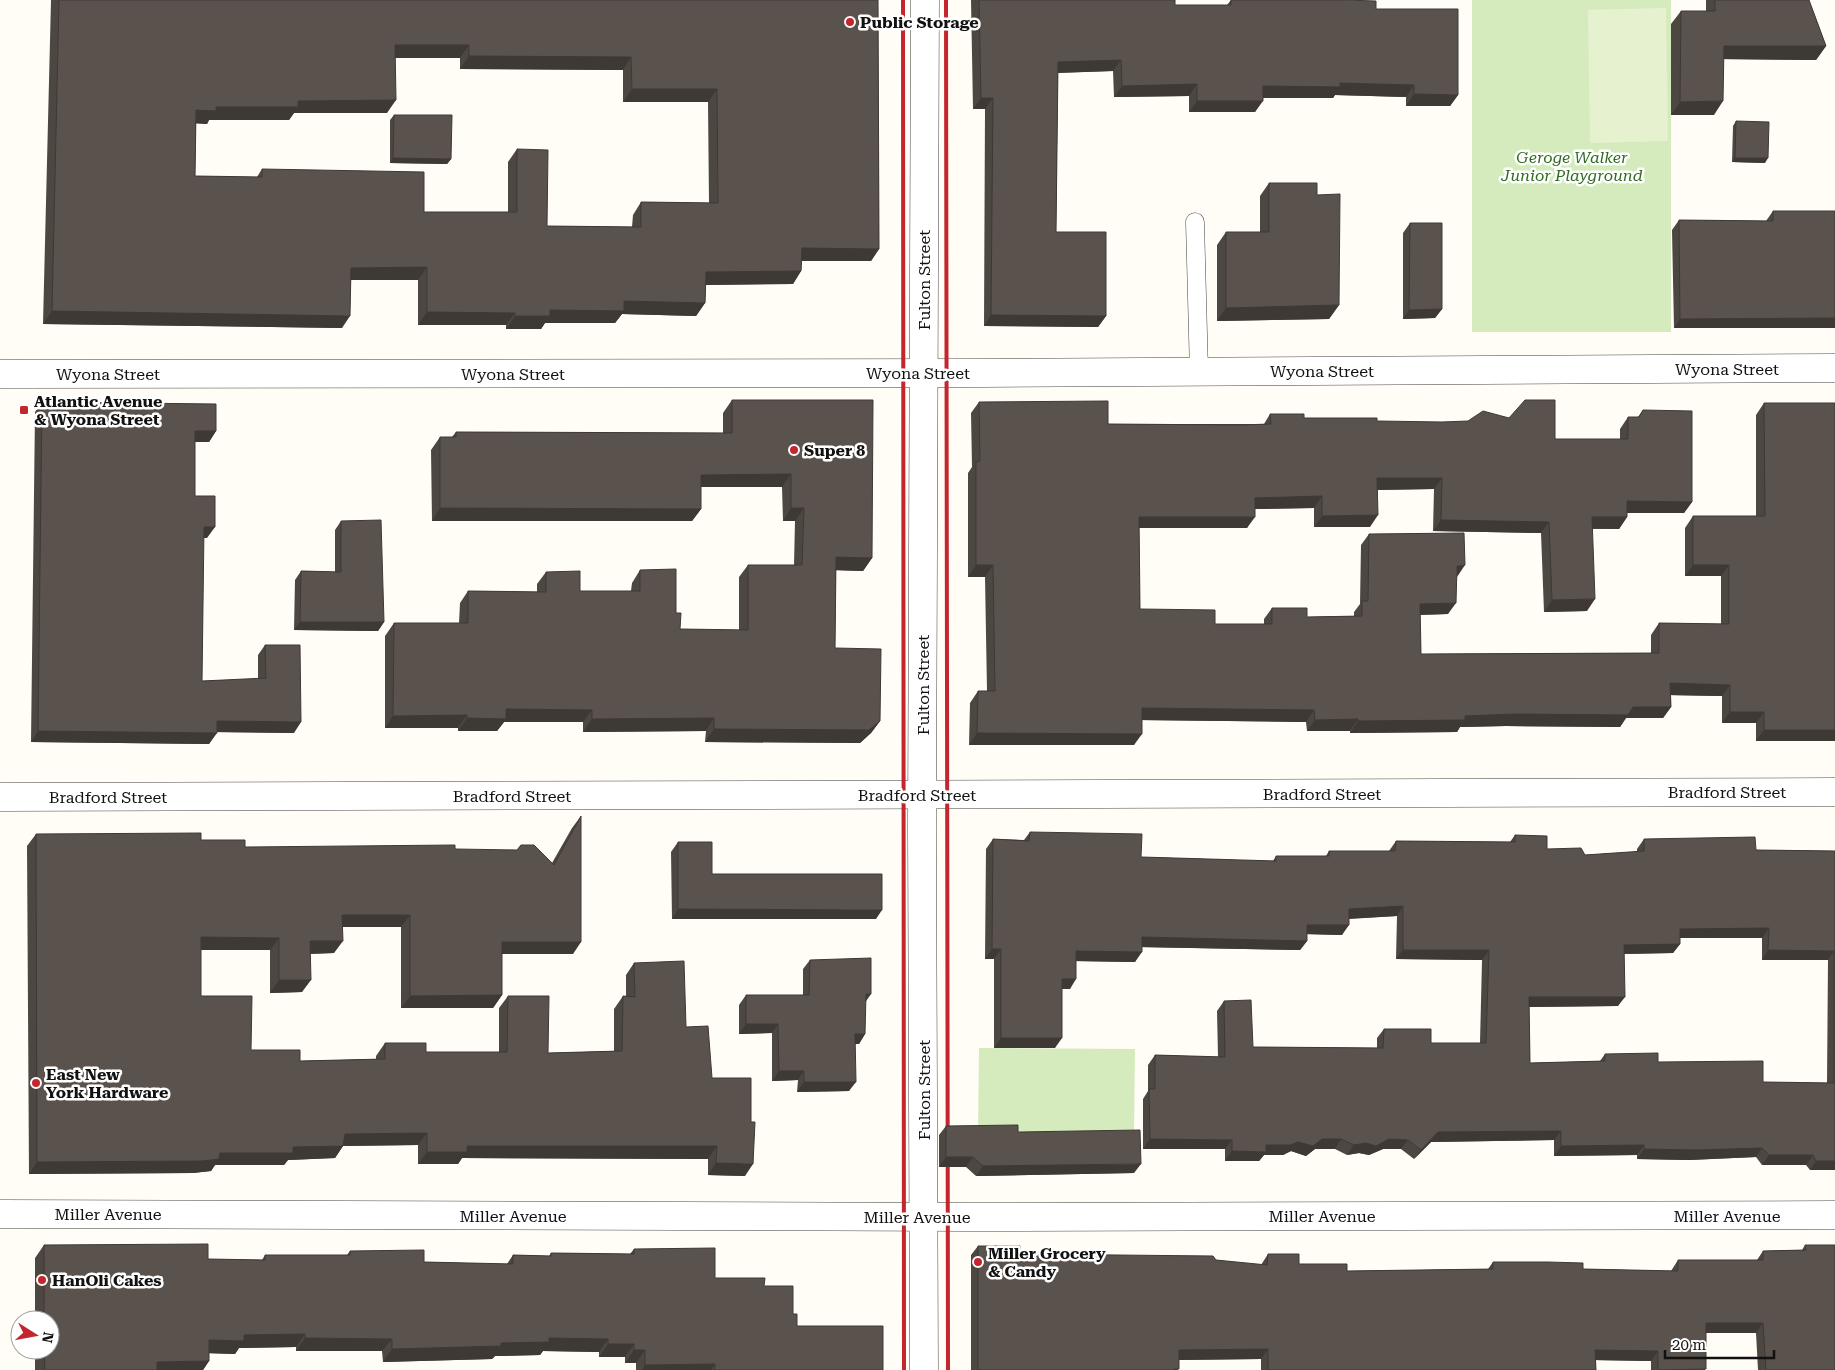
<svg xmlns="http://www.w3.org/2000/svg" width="1835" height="1370" font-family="'Roboto Serif',serif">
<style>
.green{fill:#d5ebbd}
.pitch{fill:#e6f2cf}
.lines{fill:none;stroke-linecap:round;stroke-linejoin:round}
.service-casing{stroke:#444;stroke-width:19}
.minor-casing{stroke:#444;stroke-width:29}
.tertiary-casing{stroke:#444;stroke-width:29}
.service{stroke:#fff;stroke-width:18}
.minor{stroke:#fff;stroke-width:28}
.tertiary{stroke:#fff;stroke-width:28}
.rail{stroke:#c4262e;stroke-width:4}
.wall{fill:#4d4742;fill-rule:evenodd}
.shaded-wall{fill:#3f3936}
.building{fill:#5a524d;stroke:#3f3936;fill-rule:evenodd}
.poi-dot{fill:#c4262e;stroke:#fff;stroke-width:2}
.labels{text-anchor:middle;stroke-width:5;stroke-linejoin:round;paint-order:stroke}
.poi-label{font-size:16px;font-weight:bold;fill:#111;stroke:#fff;text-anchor:start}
.park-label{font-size:16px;font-style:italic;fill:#2f6b1f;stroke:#fff}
.street-label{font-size:16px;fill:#111;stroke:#fff}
</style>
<rect width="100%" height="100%" fill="#fffdf5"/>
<!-- green -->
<path class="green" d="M1472,0h199v332h-199z
M979,1048l156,1 -1,83 -156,-1z"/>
<!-- pitch -->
<path class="pitch" d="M1666,8l2,133 -78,2 -2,-133z"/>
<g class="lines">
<defs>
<path id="service" d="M1195,222l4,150"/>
<path id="minor" d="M0,374l981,-1 854,-5
M0,797l1835,-5
M0,1214l966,3 869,-2"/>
<path id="tertiary" d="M924,1370l-2,-543 3,-827"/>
</defs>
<!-- service casing -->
<use href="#service" class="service-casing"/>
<!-- minor casing -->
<use href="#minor" class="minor-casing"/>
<!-- tertiary casing -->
<use href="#tertiary" class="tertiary-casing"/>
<!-- service -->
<use href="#service" class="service"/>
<!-- minor -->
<use href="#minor" class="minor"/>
<!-- tertiary -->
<use href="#tertiary" class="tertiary"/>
<!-- rail -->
<path class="rail" d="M903,0l1,1370
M946,0l2,1370"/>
</g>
<!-- wall -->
<path class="wall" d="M51,0h827l1,249 -8,12h-69l-1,10 -8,13 -87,1 -1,18 -9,13 -74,-2 -7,9h-70l-4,6h-35v-4h-88v-45h-67l-9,48 -299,-4zM395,58h65v11l163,1v32h85l1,101 -68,-1 -8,13 -1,12 -85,-1 -30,-77 -9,13v50h-84l-162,-43 -5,8 -62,-1 1,-53 11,1 2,-4h80l5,-7h93z
M971,0h204v5h52l4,-5 145,9 82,86 -8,11h-44v-9l-71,-2 -2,3h-70l-8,14h-66v-16l-75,1 -1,-26 -55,2 -2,159 50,84 -8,11 -114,-1 1,-217h-12z
M1706,0h103l17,46 -10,14 -93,-1 -9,56h-43v-91l10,-13h25z
M394,115l57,44 -4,5 -57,-1v-43z
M1736,121l29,42 -33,-1 1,-36z
M1269,183l48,12 22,110 -10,14 -112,2v-76l9,-13h34v-36z
M1773,211h62v117h-161l-2,-98 7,-10 87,1z
M1410,223l32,86 -7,9 -32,1v-86z
M732,400l140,158 -9,13 -27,-1 -1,78 45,73 -9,12 -11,10 -155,-1 1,-11 -123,1v-10h-79l-7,9h-39v-3h-73v-92l9,-13h65l1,-20 8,-12 69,1v-8l9,-12 34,19h51l1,-8 8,-13 36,43 4,16 59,1v-53l9,-12h46l1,-44h-12l-1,-34h-81v22l-9,12h-260l-1,-71 9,-13h12l4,-5 267,1v-20z
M42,402l174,29 -7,11h-14v54l12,42h-4l-1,143 56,-2v-24l7,-10 29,88 -77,-1 -8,12 -178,-2 4,-330z
M979,402l129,22h156l6,-10 34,4 73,3 178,18h65v-10l8,-12h10l5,-7 49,92 -8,11h-57v4l-8,12h-27l-5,82 -43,1 -3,-79 -108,-2 1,-42 -56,1 -8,37h-56v-19l-59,1 -8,19h-108l1,81 75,15h49v-5l8,-11 35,9 47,-1v-4l6,-8 1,-59 8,-11 88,43 -9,37 -28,1 1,39 230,-1v-18l8,-12 62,1v-48h-36v-48l8,-12h63v-101l8,-12h71v338h-79v-18h-34v-27l-51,-1v12l-8,11h-37l-6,9 -114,-1 -46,1 -3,5 -107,1v-2h-43l-1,-9 -164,-2 -8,25h-165l1,-42 8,-12h9l-2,-114h-17v-104l4,-6 -1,-54z
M341,521l43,101 -6,9 -84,-1 1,-50 6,-9 34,1v-42z
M581,816l-8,138h-71v41l-9,13h-92v-81h-58l-9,26 -24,1 -8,38 -32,1v-43h-69v46l50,54 49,11 76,-2v-3l9,-13 41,9h73v-44l9,-12 40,57 66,-2v-42l9,-13h3v-21l8,-12 52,64 26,51 33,98 -37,-1v-16l-246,-1 -4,6h-40v-19l-75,1 -8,12 -47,2 -4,5h-69l-4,6 -18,2 -164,1 -2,-328 9,-12 165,6 44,7 210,2 97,14 20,-35z
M1030,832l111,25 132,4 3,-5h50l3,-5h60l7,-10 114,1 5,-7 32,14 38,6 52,-3v-3l7,-10 112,11 79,1v319h-25l-4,-5h-44l-6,-8 -67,3 -52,-1v-4l-83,1v-16l-123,2 -17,17 -13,-10h-18l-14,6 -10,-2 -12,2 -12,-6h-20l-9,7 -15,-5 -8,4h-19l-5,6h-34v-12h-82v-50l5,-8v-26l7,-10 63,2 -1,-46 7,-10 29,46 124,1v-10l7,-9 47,14h49l2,-83 -86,-1 1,-43 -48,3 -7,16 -35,-1v7l-7,9 -158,-3 -7,15 -59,-1 -6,28h-8l-7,59h-61v-89h-9l1,-110 7,-10 31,1zM1680,938h82v22h66l-1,123 -64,-1 -105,-20 -53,-8 -5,7 -70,2 -1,-56 89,-1 6,-52 49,-1 7,-9z
M678,842l34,32 164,45h-204l-1,-67z
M810,960l55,42v32l-6,10h-4l-6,47 -52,1 1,-12 -26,1v-48l-33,1v-29l7,-10h57v-26z
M946,1126l72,6 116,41 -158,3 -10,-9h-27v-32z
M44,1245l164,14 54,1 3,-5h82l3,-4 74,11 83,2 6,-9 36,1 2,-3 79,1 4,-5 81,29 49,8 29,28 4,12 86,44h-247v-7h-11v-6h-26v-5l-56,-1 -3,4 -45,1 -3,3 -109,3 -1,-11h-86v-4l-57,1 -4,6 -26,-1v8l-6,9h-168v-20h15v-30h-15v-62z
M1805,1245l30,125h-77l-2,-37h-50l-1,37h-54v-9l-55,-1v10h-335v-11l-82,1 -1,10h-207v-115l7,-9 42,8 196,6 45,5 7,-11 31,10 48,7 141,-2 5,-7 90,7 88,2 7,-11h79l6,-9 39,-1z"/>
<!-- shaded-wall -->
<path class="shaded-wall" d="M395,45h74l-9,13h-74z
M1724,46h102l-10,14 -102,-1z
M469,56l162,1 -8,13 -163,-1z
M1121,60l-8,11 -63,2 8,-11z
M1340,83l74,2 -8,12 -71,-2 -2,3h-78l8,-12z
M1197,84l-8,12 -75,1 8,-11z
M632,89h85l-9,13h-85z
M1414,94l44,1 -8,11h-44z
M981,98h12l-8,11h-12z
M396,100l-9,13h-93l-5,7h-80l-2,4 -20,-1 9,-13 20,-3 82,-6z
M1197,101h66l-8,11h-66z
M1723,101l-9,14h-43l9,-13z
M393,158l58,1 -4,5 -57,-1z
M1735,158h33l-3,5 -33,-1z
M802,248l77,1 -8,12h-78z
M427,267l-9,13h-76l9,-12z
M801,271l-8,13 -96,1 9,-13z
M624,301l81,2 -9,13 -74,-2 -7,9h-70l-4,6h-35l9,-13 35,-6z
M1339,305l-10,14 -112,2 9,-13z
M1442,309l-7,9 -32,1 6,-9z
M52,311l298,5 -8,12 -299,-4z
M427,312l88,1 -9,12h-88z
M991,315l115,1 -8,11 -114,-1z
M1835,318v10h-161l6,-9z
M195,431h21l-7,11h-21z
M791,474l-9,13h-90l9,-12z
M1377,478h65l-8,11 -65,1z
M1322,496l-8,12 -67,1 8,-11z
M1627,501l65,1 -8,11h-65z
M440,508l261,1 -9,12h-260z
M791,508h13l-9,13h-12z
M1378,515l-8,12h-56l8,-11z
M1139,517h116l-8,11h-116z
M1592,517h35l-8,12 -35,-1z
M1441,520l108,2 -8,11 -108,-2z
M204,527h11l-8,11h-11z
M836,557l36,1 -9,13 -36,-1z
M976,565h17l-8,12h-17z
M1465,565l-8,12v-11z
M1693,565h36l-8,11h-36z
M1595,599l-8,12 -43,1 8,-12z
M1456,603l-8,11 -36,1 8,-11z
M300,622h84l-6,9 -84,-1z
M1670,683l60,2 -8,11 -60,-1z
M1633,707h38l-8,11h-37l-6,9 -114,-1 -46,1 -3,5 -107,1 8,-12z
M1142,708l172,2 -8,12 -172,-2z
M506,709l86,1 -9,12h-79l-7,9h-39l9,-13z
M1730,712h34l-8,11h-34z
M467,715l-9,13h-73l8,-12z
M714,718l-8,13 -123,1 9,-13z
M1358,719l-8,12h-43l8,-11z
M217,721l84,1 -7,11 -85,-1z
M880,721l-9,12 -11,10 -155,-1 9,-13z
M1764,730h71v11h-79z
M38,731l179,2 -8,11 -178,-2z
M977,733l165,1 -8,11h-165z
M1403,906l-6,10 -55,3 7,-10z
M678,909l204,1 -6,9h-204z
M342,915h68l-9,12h-67z
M1307,925h42l-7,10 -42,-1z
M1769,928l-7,10h-89l7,-9z
M201,937l78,1 -9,12h-78z
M1142,937l165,4 -7,9 -165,-3z
M310,941h33l-9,12 -32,1z
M502,942h79l-8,12h-80z
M1680,944l-7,9 -56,1 7,-9z
M992,949h9l-7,10h-9z
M1403,950h86l-7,10 -86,-1z
M1768,950l66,1 -6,9h-66z
M1076,951l66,1 -7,10 -65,-1z
M1062,979h14l-6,10h-15z
M279,980h32l-9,12 -32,1z
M866,994h5l-7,10z
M502,995l-9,13h-92l9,-12z
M1529,997h96l-7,9 -95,1z
M746,1024h32l-6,9 -33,1z
M855,1034h10l-6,10h-11z
M1001,1038h61l-7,10h-61z
M779,1071h25l-6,9 -26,1z
M804,1082h52l-7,9 -52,1z
M1561,1131l-7,9 -123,2 -17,17 7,-9 17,-18z
M427,1133l-9,12 -82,1 9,-12z
M1150,1139l82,1 -7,9h-82z
M1322,1139h19l-6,10h-20l-9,7 -15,-5 -8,4h-19l-5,6h-34l7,-10 34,-6z
M1389,1139l19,1 -7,9h-18l-14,6 -10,-2 -12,2 7,-10z
M1644,1145l-7,10 -83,1 7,-10z
M343,1146l-8,12 -47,2 -4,5h-69l-4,6 -18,2 -164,1 8,-12 183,-9 73,-6z
M467,1146h250l-9,13 -246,-1 -4,6h-40l9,-12z
M1762,1148l-6,9 -67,3 -52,-1 7,-10z
M1769,1155h44l-7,10h-44z
M946,1157h27l-7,10h-27z
M1816,1161h19v9h-25z
M716,1163l37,1 -8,12 -37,-1z
M1141,1164l-7,9 -158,3 7,-10z
M1706,1323h57l-7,10h-57z
M305,1334l-9,13 -57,1 -4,6 -35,-1 9,-13 35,-5z
M305,1338l87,1 -10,12h-86z
M549,1338l59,1 -9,13 -56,-1 -3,4 -45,1 -3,3 -109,3 9,-13 109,-6z
M608,1344h26l-9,13h-26z
M1268,1349l-7,10 -89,1 7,-10z
M634,1350h11l-9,13h-11z
M1595,1350l63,1 -7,10 -63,-1z
M209,1361l-6,9h-52l6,-8z
M715,1364l-4,6h-69l3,-5z"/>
<!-- building -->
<path class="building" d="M59,0h819l1,249 -77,-1 -1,23 -95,1 -1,31 -81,-2v10l-74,-1v6h-35v-3l-88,-1v-45l-76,1 -1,48 -298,-5zM395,45h74v11l162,1 1,32h85l1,114 -77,-1v25l-94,-1 1,-76 -31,-1v63h-93v-40l-162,-3v8l-67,-1 1,-66 20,1v-4h82v-6l98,-1z
M979,0h196v5h56v-5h113l32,1v8h82v86l-44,-1v-9l-74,-2v4l-77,-1v15h-66v-17l-75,2 -1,-26 -63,2 -2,170h50v84l-115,-1 2,-217h-12z
M1715,0h94l17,46h-102l-1,55 -43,1 1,-91h34z
M394,115h58l-1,44 -58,-1z
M1736,121l33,1 -1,36h-33z
M1269,183h48v12l23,-1 -1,111 -113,3v-76h43z
M1773,211h62v107l-155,1 -1,-99 94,1z
M1410,223h32v86l-33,1z
M732,400h141l-1,158 -36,-1 -1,91 46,1 -1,72 -11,9 -155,-1v-11l-122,1v-9l-86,-1v10l-39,-1v-3l-74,1 1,-93h74v-32l78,1v-20l34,-1v20h60v-21l36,-1v44h5l-1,16 68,1v-65h54l2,-57h-13v-34l-90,1v34l-261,-1v-71h16v-5l276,1z
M1525,400h30v39h73v-22h11l4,-7 49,1v91l-65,-1v16h-35l3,82 -43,1 -3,-78 -108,-2 1,-42h-65l1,37 -56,1v-20l-67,2v19h-116l1,92 75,1v14h57v-16h35v9l55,-1v-15h6l1,-67 95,-1 1,32 -8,1 -1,37 -36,1 1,50 238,-1v-30l70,1v-59h-36v-49h72l-1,-113h71v327h-71v-18h-34v-27l-60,-2 1,24h-38l-5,8 -114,-1 -49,2v4l-107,1v-2l-43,1 -1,-10 -172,-2v26l-165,-1 1,-42h17l-2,-126h-17v-103l4,-1 -1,-59 129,-1v23l131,1 32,-1 -1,-10h34v4h73v3l65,1 26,-1 15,-10 26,7z
M42,402l174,2v27h-21v65h20v31h-11l-2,154 64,-3 -1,-33h35l1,77 -84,-1v12l-179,-2z
M381,520l3,102h-84l1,-51 40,1v-51z
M581,816v126h-79v53l-92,1v-81h-68l1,26h-33l1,39h-32v-42l-78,-1v59h51l-1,54h49v11l85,-2v-16h41v9h81l1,-56h41l-1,57 74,-2 1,-55 12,1 -1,-34 50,-2 2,66 22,-1 4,52h39v44h4l-2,42 -37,-1 1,-17h-250v6h-40v-19l-82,1 -2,12 -50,1v6h-73l-1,6 -17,2 -165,1 -1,-328 165,-1v7h44v7l210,-2v4l62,1 4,-5h13l20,20z
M1030,832l112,2 -1,23 135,4v-5h53v-5h66l1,-10 119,1v-7l32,1v13l34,-1 4,7 59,-4v-12l111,-2 1,13 79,1v310h-19l-3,-6h-44l-7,-7 -66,2 -52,-1v-4l-83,1v-15l-123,1 -17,18 -13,-10 -19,-1 -13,7 -10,-3 -12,2 -13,-6h-19l-9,7 -15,-4 -8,3h-24v7l-34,-1v-11l-82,-1 -1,-50h6v-34l70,2 -1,-56 27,-1 2,47 130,1 1,-19h47v14h55l3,-93h-86v-44l-54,3v16h-42v16l-165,-4v15l-66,-1v28h-14v59h-61v-89h-9l1,-110 36,2zM1769,928l-1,22 66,1v132l-71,-1v-21l-105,1v-9l-53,1v7l-75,2 -1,-66h96l-1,-52 56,-1v-15z
M678,842h34v32h170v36l-204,-1z
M871,958v36h-5l-1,40h-10l1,48h-52v-11h-25l-1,-47h-32v-29h63l1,-35z
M1018,1125v7l122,-2 1,34 -158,2 -10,-9h-27v-31z
M208,1244v15l57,1v-5h85v-4l74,-1v12l89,2v-9l38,1v-3l83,1v-5l81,-1v30h50l-1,8h29v28h4v12h86v44h-168v-6l-70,1v-15h-11v-6h-26v-5l-59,-1v4l-48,1v3l-109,3v-10l-87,-1v-4l-61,1v6l-35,-1v21l-52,1v8h-112l-1,-20h6v-30h-6v-75z
M1805,1245h30v125h-69l-3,-47h-57v46l-48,1v-19l-63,-1 1,20h-328v-21l-89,1v19h-5v1h-196v-124h42v8l193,2 3,4 51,5 1,-11h31v10h48v7l146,-2v-7h55l35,1v6l95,2v-11h85v-9l43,-1z"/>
<!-- markers -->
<g class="poi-dot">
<circle cx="850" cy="22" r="5"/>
<rect x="19" y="405" width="10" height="10" rx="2.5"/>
<circle cx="794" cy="450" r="5"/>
<circle cx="36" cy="1083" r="5"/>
<circle cx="978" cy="1262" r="5"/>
<circle cx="42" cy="1280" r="5"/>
</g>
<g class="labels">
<!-- poi labels -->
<g class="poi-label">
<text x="860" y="28">Public Storage</text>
<text x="34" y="407">Atlantic Avenue<tspan x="34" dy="18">&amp; Wyona Street</tspan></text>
<text x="804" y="456">Super 8</text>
<text x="46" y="1080">East New<tspan x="46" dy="18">York Hardware</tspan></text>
<text x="988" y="1259">Miller Grocery<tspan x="988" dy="18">&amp; Candy</tspan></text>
<text x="52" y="1286">HanOli Cakes</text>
</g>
<!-- park labels -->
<g class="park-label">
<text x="1572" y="163">Geroge Walker<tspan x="1572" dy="18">Junior Playground</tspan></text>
</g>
<!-- street labels -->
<g class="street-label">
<text transform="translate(924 280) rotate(-90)" y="6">Fulton Street</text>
<text x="1727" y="375">Wyona Street</text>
<text x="1322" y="377">Wyona Street</text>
<text x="918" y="379">Wyona Street</text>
<text x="108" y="380">Wyona Street</text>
<text x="513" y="380">Wyona Street</text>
<text transform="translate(923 685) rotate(-90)" y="6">Fulton Street</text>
<text x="1727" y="798">Bradford Street</text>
<text x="1322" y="800">Bradford Street</text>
<text x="917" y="801">Bradford Street</text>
<text x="512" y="802">Bradford Street</text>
<text x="108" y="803">Bradford Street</text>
<text transform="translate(924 1090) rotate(-90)" y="6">Fulton Street</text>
<text x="108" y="1220">Miller Avenue</text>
<text x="513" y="1222">Miller Avenue</text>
<text x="1322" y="1222">Miller Avenue</text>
<text x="1727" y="1222">Miller Avenue</text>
<text x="917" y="1223">Miller Avenue</text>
</g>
</g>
<!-- north arrow -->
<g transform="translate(35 1335) rotate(101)"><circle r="24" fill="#ffffff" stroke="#a0a0a0"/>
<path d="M0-4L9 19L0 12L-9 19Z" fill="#c4262e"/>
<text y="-8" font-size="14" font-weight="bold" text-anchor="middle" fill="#111111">N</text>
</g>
<!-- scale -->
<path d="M1665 1350v8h109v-8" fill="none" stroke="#111111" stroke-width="2.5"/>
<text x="1672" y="1350" font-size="15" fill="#111111" stroke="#ffffff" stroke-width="4" paint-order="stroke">20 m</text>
</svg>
